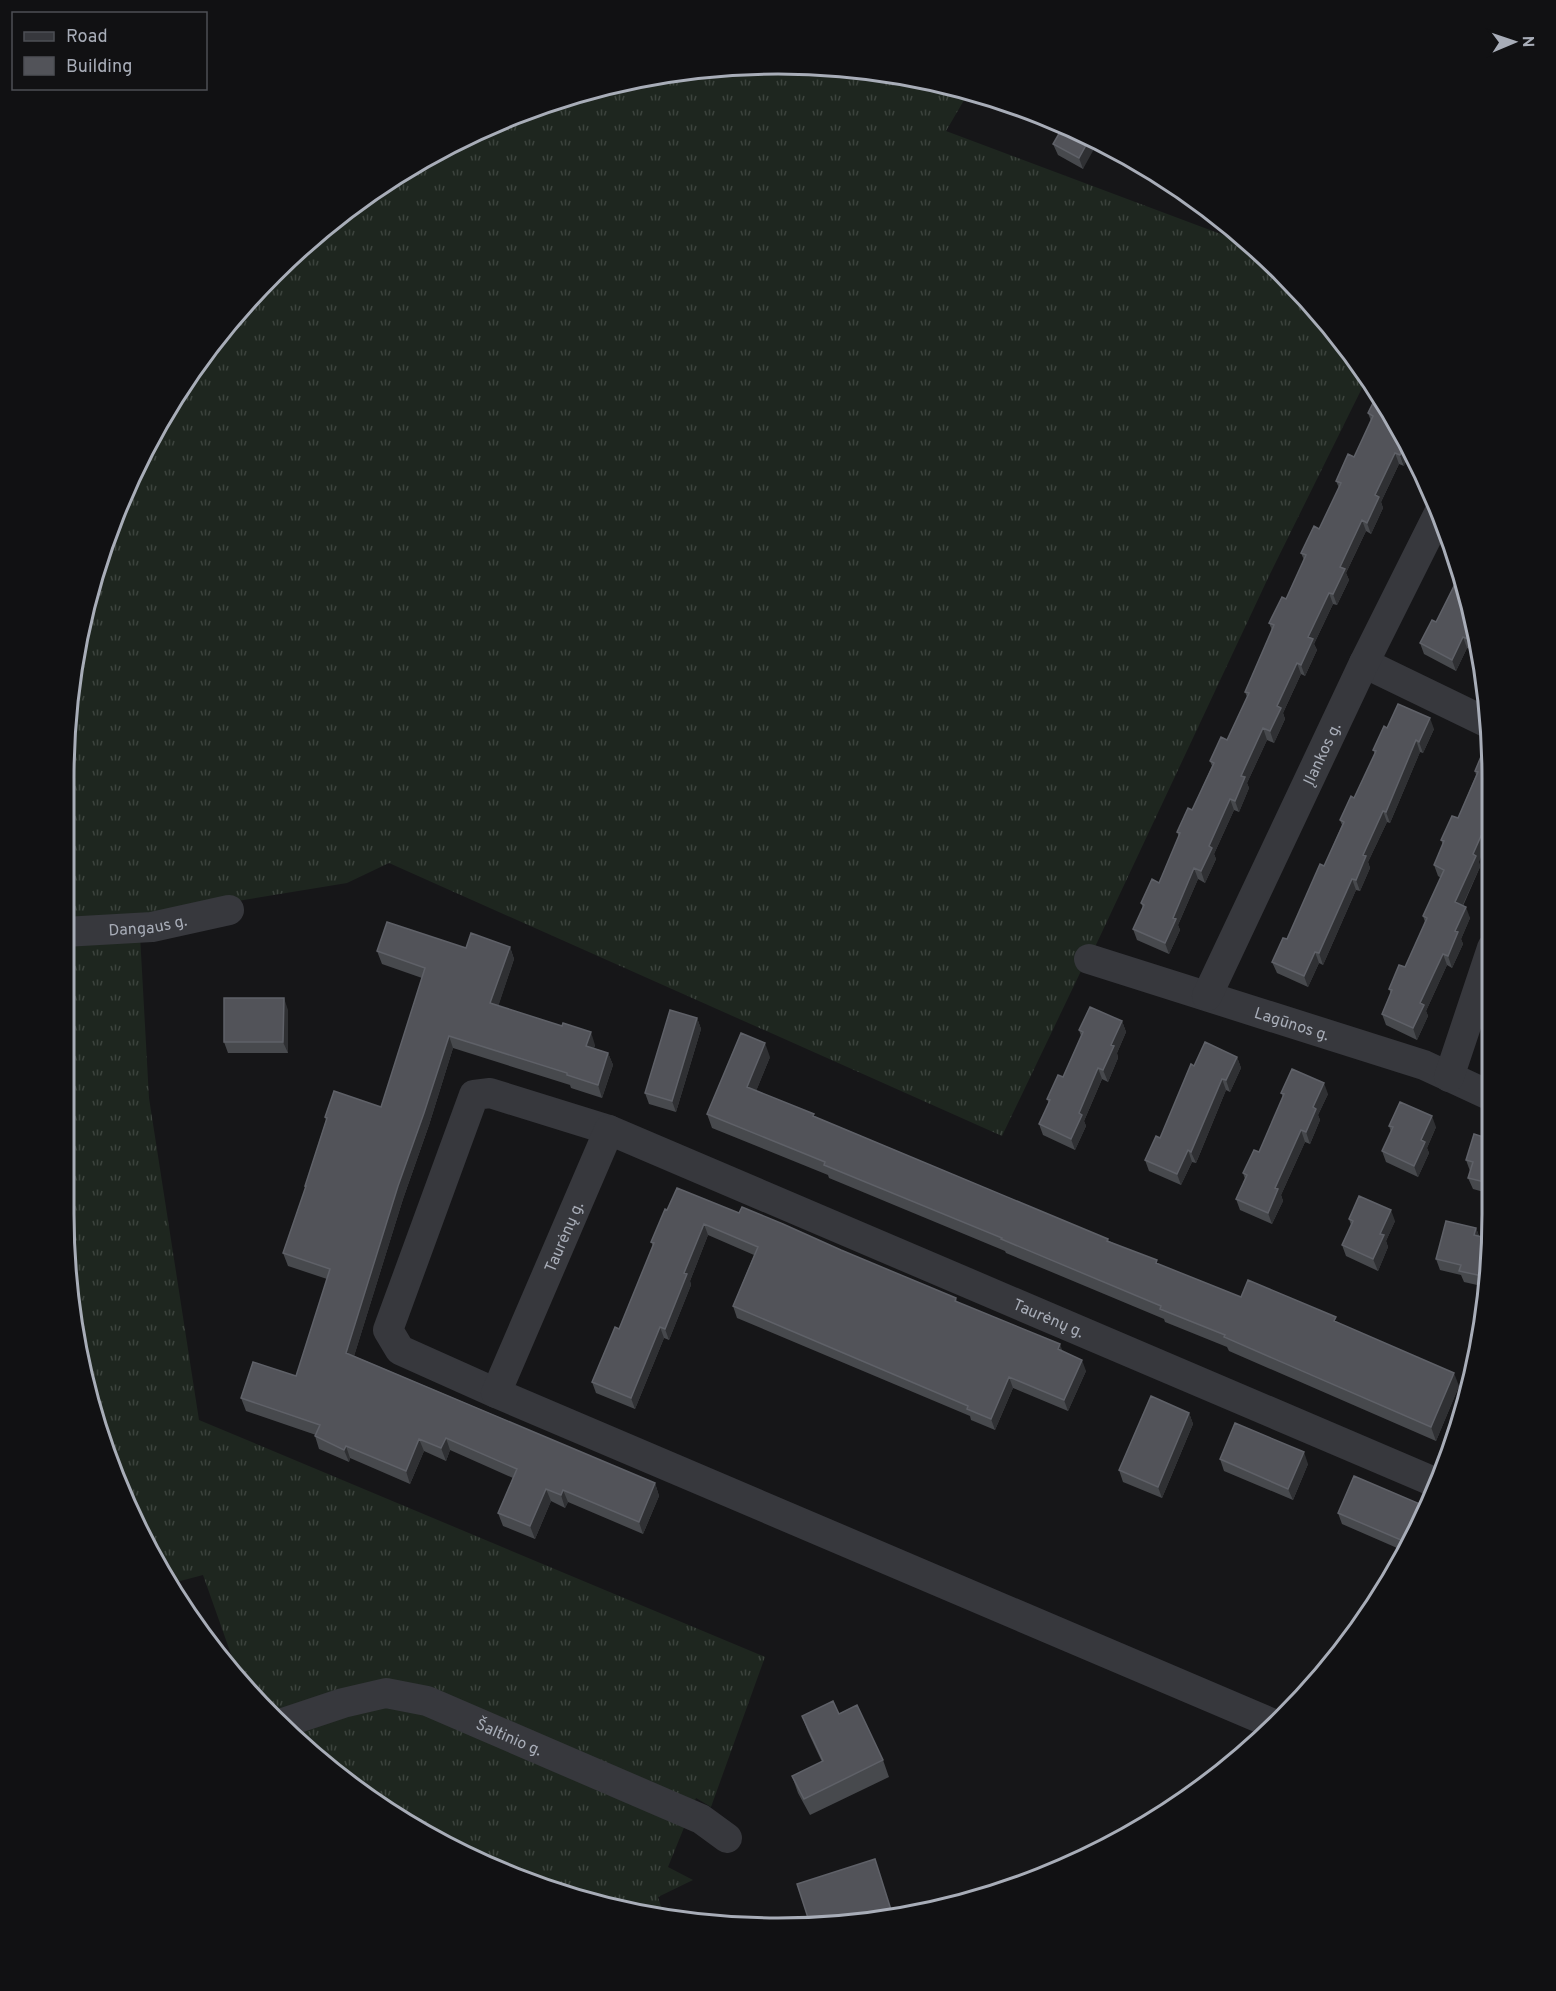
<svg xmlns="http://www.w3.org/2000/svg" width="1556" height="1991" font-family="Overpass,sans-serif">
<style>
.grass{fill:url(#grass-tufts)}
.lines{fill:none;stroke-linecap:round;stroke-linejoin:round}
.street{stroke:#37383d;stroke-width:30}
.wall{fill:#47494d}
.shaded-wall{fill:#2f3033}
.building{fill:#525359;stroke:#5f6168;stroke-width:1.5}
.labels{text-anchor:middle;stroke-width:6;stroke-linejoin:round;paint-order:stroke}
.street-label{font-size:16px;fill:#a8adb8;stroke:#111113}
.rim{fill:none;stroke:#a8adb8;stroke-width:3}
</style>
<defs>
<pattern id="grass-tufts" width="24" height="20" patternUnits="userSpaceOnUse" patternTransform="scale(1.5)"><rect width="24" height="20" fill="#1e261f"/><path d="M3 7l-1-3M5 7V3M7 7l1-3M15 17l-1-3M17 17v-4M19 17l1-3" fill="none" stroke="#3c433d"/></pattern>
</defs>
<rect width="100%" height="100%" fill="#161618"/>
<!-- grass -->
<path class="grass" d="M824,65l139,22 7,3 -24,41 304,114 65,61 52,72 -98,198 -174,371 -14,24 -79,165 -613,-273 -42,20 -208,34 10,181 50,322 566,237 -54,150 -15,-9 -28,69 25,13 -35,17 5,16 -70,-9 -172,-72 -148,-113 -35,-45 -35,-99 -34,9 -10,-13 -72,-173 -24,-185 2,-481 36,-184 58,-127 52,-79 95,-101 114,-82 128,-58 136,-32z"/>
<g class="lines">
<!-- street -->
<g class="street">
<path d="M1364,663l126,61"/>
<path id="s1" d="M64,932l88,-5 77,-17"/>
<path id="s2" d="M1089,959l335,106 69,32"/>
<path id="s3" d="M1207,996l157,-333 75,-150"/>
<path d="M1449,1077l43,-129"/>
<path d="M496,1393l-96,-43 -12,-20 86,-235 16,-2 119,37"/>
<path id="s4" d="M280,1724l63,-21 43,-10 41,8 274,118 26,19"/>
<path id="s5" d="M1276,1725l-780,-332 113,-263 830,354"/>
</g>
</g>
<!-- wall -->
<path class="wall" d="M1094,137l-11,32 -25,-14 -5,-11z
M1378,393l26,73 -5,-2 -18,38 2,6 -12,26 -5,-3 -20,42 3,7 -12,25 -4,-1 -19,40 3,6 -12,26 -4,-2 -18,39 2,6 -11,24 -7,-3 -20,43 2,5 -10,24 -5,-2 -20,44 2,5 -11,24 -7,-4 -20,46 2,5 -11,24 -32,-14 -4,-11 10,-21 -2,-5 18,-20 20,-46 -2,-5 15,-22 20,-44 -2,-5 17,-21 20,-43 -2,-5 27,-62 -3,-7 17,-24 18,-39 -3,-7 18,-24 20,-41 -3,-7 18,-24 17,-36 -3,-8z
M1459,567l16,79 -3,4 -5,-2 -11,23 -32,-17 -4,-11 16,-21 20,-40 -2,-6z
M1387,728l47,1 -11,24 -3,-1 -30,71 -3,-1 -19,40 2,6 -10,23 -4,-1 -33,75 -4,-2 -11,24 -31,-14 -5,-11 15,-23 37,-73 18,-41 -2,-5 14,-22 21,-44 -2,-4z
M1485,747l-6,115 1,5 -17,39 7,12 -9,21 2,5 -11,24 -5,-3 -21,46 2,5 -11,24 -31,-15 -4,-11 9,-20 -2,-5 16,-22 20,-45 -2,-6 18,-38 -3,-2 -4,-11 9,-20 -2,-5 17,-22 18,-43 -1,-4z
M510,947l4,12 -16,47 97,39 -1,3 14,5 5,12 -11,33 -31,-10 -1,-3 -117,-37 -24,77 -26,74 -49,157 301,127 4,13 -16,38 -75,-32 -3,6 -14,-7 -16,38 -32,-13 -5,-13 15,-35 -63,-28 -4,11 -22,-10 -14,33 -60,-26 -1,4 -30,-13 -4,-13 1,-1 -70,-24 -5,-13 55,-22 31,-97 -39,-13 -5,-13 23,-64 -1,-3 21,-66 -1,-3 56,-10 41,-129 -40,-14 -5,-13z
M288,1010v43h-60l-4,-11z
M697,1018l4,11 -25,83 -27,-8 -4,-11z
M1122,1021l4,11 -9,21 1,5 -10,24 -6,-3 -18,42 2,5 -11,24 -32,-15 -4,-11 10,-20 -2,-5 16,-22 18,-41 -2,-6z
M770,1057l-14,34 60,26 292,122 1,2 49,23 83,33 97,26 121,63 -23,55 -207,-90 -2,-4 -62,-25 -1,-3 -158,-66 -1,-2 -176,-73 -1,-3 -116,-47 -5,-14z
M1237,1057l4,11 -11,24 -4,-2 -30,73 -4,-1 -11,23 -32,-14 -4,-11 15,-22 34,-72z
M1281,1093l47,1 -10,21 2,5 -10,24 -5,-2 -24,53 2,6 -11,23 -32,-14 -4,-11 9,-20 -2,-6 16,-21 24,-55z
M1389,1126l47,1 -9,21 2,5 -11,24 -32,-15 -4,-11 9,-19z
M1493,1140v59l-2,-5 -18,-5 -5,-11 2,-7 -4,-11z
M667,1210l72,3 102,37 115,48 1,4 106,50 23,19 -18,40 -55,-23 -18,42 -24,-10 -1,-4 -233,-98 -4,-12 21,-51 -46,-20 -18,46 1,4 -22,55 -5,-2 -29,71 -39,-16 -4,-11 27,-53 34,-83 -2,-4z
M1349,1219l46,2 -9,20 2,6 -10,24 -32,-15 -4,-11 9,-20z
M1476,1228l3,8 11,3 -4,48 -22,-5 -3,-7 -21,-5 -4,-11z
M1189,1413l4,11 -31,74 -39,-16 -4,-12z
M1220,1459l88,5 -15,36 -69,-29z
M1427,1507l-23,44 -62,-27 -4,-11z
M839,1714l44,46 6,17 -79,38 -12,-22 -6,-17 30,-14 -14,-30 -6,-16z"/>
<!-- shaded-wall -->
<path class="shaded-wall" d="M1091,136l8,4 -16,29 -4,-11z
M1406,441l5,10 -7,15 -4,-11z
M1395,453l4,11 -18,38 2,6 -12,26 -4,-11 8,-28z
M1362,520l4,11 -20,42 3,7 -12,25 -4,-11 7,-27z
M1329,593l4,11 -19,40 3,6 -12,26 -4,-11 7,-28z
M1472,632l3,14 -3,4 -4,-11z
M1463,637l4,11 -11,23 -4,-11z
M1297,663l4,11 -18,39 2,6 -11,24 -4,-12 7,-25z
M1430,718l4,11 -11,24 -4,-11z
M1263,728l4,12 -20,43 2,5 -10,24 -4,-11 6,-25z
M1416,740l4,12 -30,71 -4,-11z
M1230,799l4,11 -20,44 2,5 -11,24 -4,-12 8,-25z
M1383,811l4,11 -19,40 2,6 -10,23 -4,-11 7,-25z
M1492,811v20l-13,31 1,5 -21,46 -4,-11 18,-48z
M1194,868l4,11 -20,46 2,5 -11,24 -4,-11 8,-25z
M1352,879l4,11 -33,75 -4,-12z
M1466,907l4,11 -9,21 2,5 -11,24 -4,-12 7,-25z
M510,947l4,12 -19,57 -5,-13z
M1315,952l4,11 -11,24 -4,-11z
M1443,954l4,11 -21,46 2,5 -11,24 -4,-12 7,-25z
M284,998l4,12v43l-5,-11z
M697,1018l4,11 -25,83 -4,-11z
M1122,1021l4,11 -9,21 1,5 -10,24 -5,-12 8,-25z
M591,1032l4,13 -4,14 -5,-13z
M449,1036l4,12 -24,77 -26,74 -52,167 -5,-13 52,-167z
M765,1043l5,14 -18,44 -5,-14z
M608,1053l5,12 -11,33 -4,-13z
M1237,1057l4,11 -11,24 -4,-12z
M1098,1068l4,11 -18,42 2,5 -11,24 -4,-11 8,-26z
M1222,1079l4,11 -30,73 -5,-11z
M1324,1083l4,11 -10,21 2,5 -10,24 -4,-12 7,-25z
M1432,1116l4,11 -9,21 2,5 -11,24 -4,-11 7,-26z
M1301,1130l4,12 -24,53 2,6 -11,23 -4,-11 7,-25z
M1188,1150l4,12 -11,23 -4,-11z
M1391,1210l4,11 -9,20 2,6 -10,24 -5,-12 7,-25z
M704,1224l4,11 -18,46 1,4 -22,55 -4,-11 19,-56z
M1476,1228l4,11 -6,-4z
M660,1327l4,11 -29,71 -4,-11z
M1060,1344l4,11 -6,-6z
M1082,1360l4,11 -18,40 -4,-11z
M1454,1373l5,13 -23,55 -5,-14z
M1009,1377l4,11 -18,42 -4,-11z
M1189,1413l4,11 -31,74 -4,-11z
M446,1438l4,12 -4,11 -5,-13z
M419,1439l5,12 -14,33 -4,-13z
M346,1446l4,12 -1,4 -5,-12z
M1304,1452l4,12 -15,36 -5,-11z
M655,1483l4,13 -16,38 -4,-12z
M546,1489l5,12 -16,38 -5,-13z
M563,1490l5,12 -3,6 -4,-13z"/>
<!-- building -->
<path class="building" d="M1064,125l27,11 -12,22 -26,-14z
M1378,393l19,27 9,21 -6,14 -5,-2 -20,42 4,2 -12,26 -5,-3 -22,47 5,2 -12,25 -4,-1 -21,44 5,2 -12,26 -4,-2 -20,43 4,2 -11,23 -7,-3 -22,48 4,1 -10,24 -5,-2 -21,47 3,2 -11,23 -7,-3 -21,50 3,1 -11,24 -32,-14 11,-24 -3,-2 11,-24 7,4 21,-50 -3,-1 11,-24 4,2 22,-47 -4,-2 11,-24 6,3 22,-47 -4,-1 29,-67 -5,-2 13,-26 4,2 20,-44 -5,-2 13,-27 5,3 22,-46 -5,-2 12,-27 6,3 19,-41 -5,-3z
M1459,567l13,65 -4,7 -5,-2 -11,23 -32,-17 12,-23 4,2 22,-44 -4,-2z
M1398,704l32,14 -11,24 -3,-2 -30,72 -3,-1 -20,44 3,1 -10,24 -4,-1 -33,74 -4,-1 -11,24 -32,-14 11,-24 4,1 33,-75 4,2 20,-44 -4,-2 11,-24 3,2 22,-47 -3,-1 11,-24 3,2z
M1485,747l6,3 1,61 -19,43 3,2 -21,46 11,5 -11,24 3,1 -10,24 -5,-2 -23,49 4,2 -11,23 -31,-14 10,-24 -3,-1 10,-24 6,2 22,-49 -4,-2 21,-46 -10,-5 10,-24 -3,-1 11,-24 6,2 20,-46 -3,-1z
M387,922l79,26 5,-15 39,14 -20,56 72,23 1,-3 28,9 -5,14 22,7 -10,32 -31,-10v-2l-118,-37 -25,77 -26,73 -52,167 309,130 -16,39 -76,-32 -2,5 -15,-6 -16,37 -32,-13 19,-44 -71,-31 -5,10 -22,-9 -13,32 -60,-25 -2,4 -29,-14 5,-11 -79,-27 12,-36 43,14 34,-107 -47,-16 23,-67h-1l22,-68 -2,-1 9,-26 47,16 44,-139 -48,-17z
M224,998h60l-1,44h-59z
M1090,1007l32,14 -11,24 3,1 -11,24 -5,-2 -19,45 3,2 -11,24 -32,-15 11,-24 -3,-1 11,-24 5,2 20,-45 -4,-2z
M670,1010l27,8 -25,83 -27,-8z
M741,1033l24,10 -18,44 67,27 -1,2 295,123 -1,2 50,19 -1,3 85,34 7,-17 88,37 -2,4 120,52 -23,54 -207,-90 1,-2 -65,-26 1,-3 -160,-67 1,-1 -178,-73 1,-3 -118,-48z
M1205,1042l32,15 -11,23 -4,-1 -31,73 -3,-2 -11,24 -32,-14 11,-24 4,2 31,-74 3,2z
M1292,1069l32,14 -11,24 3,2 -10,23 -5,-2 -26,58 3,1 -10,24 -32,-14 11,-24 -4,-2 11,-23 5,2 25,-58 -3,-1z
M1400,1102l32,14 -11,24 4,2 -11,24 -32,-15 11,-24 -4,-1z
M1474,1134l19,6v53l-2,-1 2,-8 -25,-6 5,-16 -7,-2z
M677,1188l62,25 3,-6 41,17 58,26 115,48 -1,3 105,43 -2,5 24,11 -18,40 -55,-23 -18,42 -24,-10 1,-3 -235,-100 25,-59 -54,-23 -20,49 3,1 -22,55 -5,-2 -29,71 -39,-16 23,-55 4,2 35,-86 -3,-1 14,-33 2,1z
M1359,1196l32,14 -11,24 4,1 -11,24 -31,-14 11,-24 -4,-2z
M1446,1221l30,7 -2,7 16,4 -3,38 -28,-6 2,-6 -25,-6z
M1151,1396l38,17 -31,74 -39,-17z
M1235,1423l69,29 -16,37 -68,-30z
M1354,1476l73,31 -19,36 -70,-30z
M833,1701l6,13 18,-9 26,55 -79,39 -12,-23 31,-15 -21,-45z
M875,1859l17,54 -82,11 -13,-40z
M1053,1862l5,2 -8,4z"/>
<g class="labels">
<!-- street labels -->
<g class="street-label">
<text dy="6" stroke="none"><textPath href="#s3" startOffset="268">Įlankos g.</textPath></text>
<text dy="6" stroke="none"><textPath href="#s1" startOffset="84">Dangaus g.</textPath></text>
<text dy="6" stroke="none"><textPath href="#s2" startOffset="213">Lagūnos g.</textPath></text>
<text dy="6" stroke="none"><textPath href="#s5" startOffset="1018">Taurėnų g.</textPath></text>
<text dy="6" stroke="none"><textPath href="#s5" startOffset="1612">Taurėnų g.</textPath></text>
<text dy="6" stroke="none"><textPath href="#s4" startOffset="242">Šaltinio g.</textPath></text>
</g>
</g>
<!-- crop -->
<path d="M0 0H1556V1991H0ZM778 74H778A704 704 0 0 1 1482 778V1214A704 704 0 0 1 778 1918H778A704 704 0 0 1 74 1214V778A704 704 0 0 1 778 74Z" fill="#111113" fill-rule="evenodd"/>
<path class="rim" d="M778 74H778A704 704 0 0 1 1482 778V1214A704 704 0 0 1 778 1918H778A704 704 0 0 1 74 1214V778A704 704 0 0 1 778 74Z"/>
<!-- legend -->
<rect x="12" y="12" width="195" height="78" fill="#111113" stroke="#4d4f55" stroke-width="1.5"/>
<rect x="24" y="32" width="30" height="9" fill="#37383d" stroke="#4d4f55" stroke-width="1.5"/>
<text x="66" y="42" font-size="18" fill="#a8adb8">Road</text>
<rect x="24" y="57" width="30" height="18" fill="#525359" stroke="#4d4f55" stroke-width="1.5"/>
<text x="66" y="72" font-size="18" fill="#a8adb8">Building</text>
<!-- north arrow -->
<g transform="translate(1514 42) rotate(88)" stroke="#111113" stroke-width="4.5" paint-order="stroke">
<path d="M0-4.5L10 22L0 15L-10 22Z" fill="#a8adb8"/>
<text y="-9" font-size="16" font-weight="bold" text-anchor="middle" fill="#a8adb8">N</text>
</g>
</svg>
